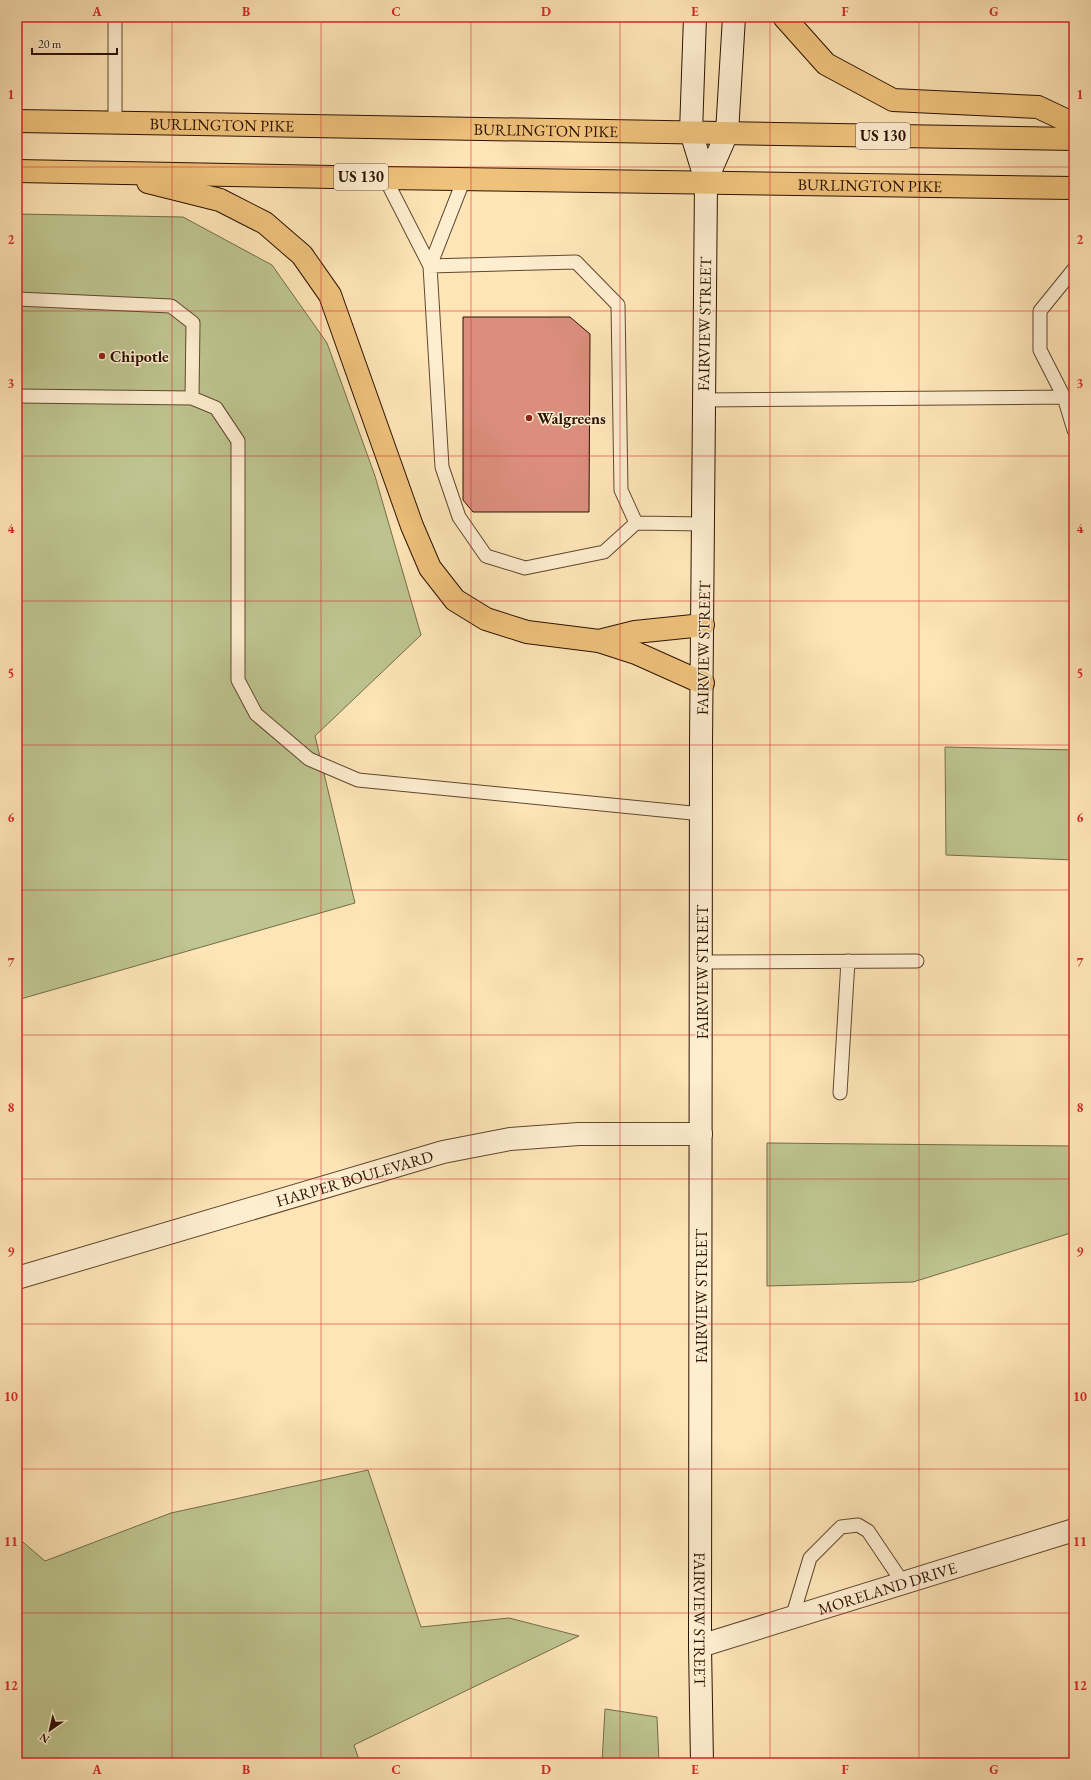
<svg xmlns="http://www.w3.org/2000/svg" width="1091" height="1780" font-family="'EB Garamond',serif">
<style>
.green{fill:#bec590;stroke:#756c49}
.building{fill:#dc8e7e;stroke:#2c1202}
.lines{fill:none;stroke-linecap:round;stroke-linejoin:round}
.lane-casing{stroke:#60472f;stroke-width:15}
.street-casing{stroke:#60472f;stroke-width:24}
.secondary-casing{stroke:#2c1202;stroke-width:24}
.highway-casing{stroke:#2c1202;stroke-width:24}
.lane{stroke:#feeed0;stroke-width:13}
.street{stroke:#feeed0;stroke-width:22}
.secondary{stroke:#feeed0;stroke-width:22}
.highway{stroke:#efc27c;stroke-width:22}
.grid{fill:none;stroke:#d62828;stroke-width:1;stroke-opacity:0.55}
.poi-dot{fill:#8f2418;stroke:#feeed0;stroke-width:1.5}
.labels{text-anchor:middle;stroke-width:3;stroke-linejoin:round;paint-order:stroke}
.shield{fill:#feeed0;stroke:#6b5440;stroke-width:1}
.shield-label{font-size:15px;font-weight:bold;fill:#2c1202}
.street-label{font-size:16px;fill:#2c1202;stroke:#feeed0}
.poi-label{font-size:16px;font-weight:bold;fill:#2c1202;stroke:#feeed0;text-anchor:start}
.neatline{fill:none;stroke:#d62828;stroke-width:1.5}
.grid-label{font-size:13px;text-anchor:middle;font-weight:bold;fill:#d62828}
</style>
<rect width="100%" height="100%" fill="#fee5b7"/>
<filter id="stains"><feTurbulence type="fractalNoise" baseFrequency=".005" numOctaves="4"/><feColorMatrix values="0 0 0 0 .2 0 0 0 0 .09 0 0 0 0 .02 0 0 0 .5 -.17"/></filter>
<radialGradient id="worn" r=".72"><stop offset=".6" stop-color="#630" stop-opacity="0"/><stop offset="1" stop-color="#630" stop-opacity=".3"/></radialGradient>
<!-- green -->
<path class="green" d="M17,214l166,3 89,48 55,78 48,133 46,159 -106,101 40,167 -338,97z
M945,747l129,3v110l-128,-5z
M767,1143l307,3v86l-161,50 -146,4z
M368,1470l53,157 88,-9 70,18 -225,109 6,18h-343v-226l28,24 126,-48z
M605,1709l52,8 2,46h-57z"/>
<!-- building -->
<path class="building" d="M463,317h107l20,17 -1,178h-116l-10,-12z"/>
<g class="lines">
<defs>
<path id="lane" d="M115,122v-105
M385,178l45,88 12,201 17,50 27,39 39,12 79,-16 32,-29 68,1
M430,266l146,-4 42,43 3,185 15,33
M430,266l34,-87
M17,299l154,7 22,17 -1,75
M17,396l175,2 24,10 22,33v239l18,34 53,45 49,21 344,34
M1064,397l-24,-47v-39l34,-42
M703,400l361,-3 10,33
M702,962l215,-1
M840,1093l8,-132
M792,1618l18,-60 31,-31 17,-2 10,6 35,52"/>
<g id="street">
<path id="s1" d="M17,1278l426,-126 67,-13 69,-5h122"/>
<path id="s2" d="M700,1646l374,-116"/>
</g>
<g id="secondary">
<path id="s3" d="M695,17l-4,115 15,49 -5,562 -1,903 2,117"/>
<path d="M706,181l21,-48 7,-116"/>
</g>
<g id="highway">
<path d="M784,17l42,47 67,36 145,7 36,17"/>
<path id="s4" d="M17,121l1057,18"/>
<path id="s5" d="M17,171l368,7 689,10"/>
<path d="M148,182l72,18 45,23 37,32 28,40 82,231 18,42 25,32 31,19 41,13 72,9 36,-9 68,-7"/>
<path d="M599,641l37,12 67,30"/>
</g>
</defs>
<!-- lane casing -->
<use href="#lane" class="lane-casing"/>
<!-- street casing -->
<use href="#street" class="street-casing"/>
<!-- secondary casing -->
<use href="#secondary" class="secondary-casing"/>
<!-- highway casing -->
<use href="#highway" class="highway-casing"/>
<!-- lane -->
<use href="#lane" class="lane"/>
<!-- street -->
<use href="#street" class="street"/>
<!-- secondary -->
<use href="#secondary" class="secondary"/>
<!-- highway -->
<use href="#highway" class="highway"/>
</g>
<!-- grid -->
<path class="grid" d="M172,17v1746M321,17v1746M471,17v1746M620,17v1746M770,17v1746M919,17v1746M17,167h1057M17,311h1057M17,456h1057M17,601h1057M17,745h1057M17,890h1057M17,1035h1057M17,1179h1057M17,1324h1057M17,1469h1057M17,1613h1057"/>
<!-- markers -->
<g class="poi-dot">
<circle cx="102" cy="356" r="4"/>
<circle cx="529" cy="418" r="4"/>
</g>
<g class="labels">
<!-- shield labels -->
<g class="shield">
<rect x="856" y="123" width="54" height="26" rx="3"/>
<rect x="334" y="164" width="54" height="26" rx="3"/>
</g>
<g class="shield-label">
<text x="883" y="141">US 130</text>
<text x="361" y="182">US 130</text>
</g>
<!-- street labels -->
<g class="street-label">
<text dy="6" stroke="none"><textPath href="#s4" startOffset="205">BURLINGTON PIKE</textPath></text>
<text dy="6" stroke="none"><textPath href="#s4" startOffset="529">BURLINGTON PIKE</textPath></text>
<text dy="6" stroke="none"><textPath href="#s5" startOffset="853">BURLINGTON PIKE</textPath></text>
<text transform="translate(704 324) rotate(-89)" y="6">FAIRVIEW STREET</text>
<text transform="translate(703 648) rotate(-89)" y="6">FAIRVIEW STREET</text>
<text transform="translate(702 972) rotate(-90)" y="6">FAIRVIEW STREET</text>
<text dy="6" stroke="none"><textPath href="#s1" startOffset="352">HARPER BOULEVARD</textPath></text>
<text transform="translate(701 1296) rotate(-90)" y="6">FAIRVIEW STREET</text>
<text dy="6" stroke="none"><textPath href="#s2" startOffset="196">MORELAND DRIVE</textPath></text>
<text dy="6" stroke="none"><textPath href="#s3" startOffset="1605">FAIRVIEW STREET</textPath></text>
</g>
<!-- poi labels -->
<g class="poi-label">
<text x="110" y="362">Chipotle</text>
<text x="537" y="424">Walgreens</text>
</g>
</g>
<!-- margin -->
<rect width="1091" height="1780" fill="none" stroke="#fee5b7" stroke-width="44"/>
<!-- north arrow -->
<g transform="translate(50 1730) rotate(214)" stroke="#feeed0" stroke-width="3" paint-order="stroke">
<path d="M0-3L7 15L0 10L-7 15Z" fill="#2c1202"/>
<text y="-6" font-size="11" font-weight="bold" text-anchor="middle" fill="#2c1202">N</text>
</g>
<!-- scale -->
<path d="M32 48v6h85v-6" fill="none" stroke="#2c1202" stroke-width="2"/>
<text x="38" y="48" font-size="12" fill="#2c1202" stroke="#feeed0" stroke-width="3" paint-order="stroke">20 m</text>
<rect x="22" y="22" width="1047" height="1736" class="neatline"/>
<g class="grid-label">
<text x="97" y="16">A</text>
<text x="246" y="16">B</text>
<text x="396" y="16">C</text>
<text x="546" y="16">D</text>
<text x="695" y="16">E</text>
<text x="845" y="16">F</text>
<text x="994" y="16">G</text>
<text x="11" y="99">1</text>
<text x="1080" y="99">1</text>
<text x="11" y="244">2</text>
<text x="1080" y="244">2</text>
<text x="11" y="388">3</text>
<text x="1080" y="388">3</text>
<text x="11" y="533">4</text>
<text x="1080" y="533">4</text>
<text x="11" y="678">5</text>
<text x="1080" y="678">5</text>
<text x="11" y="822">6</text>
<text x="1080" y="822">6</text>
<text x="11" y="967">7</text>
<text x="1080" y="967">7</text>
<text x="11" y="1112">8</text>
<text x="1080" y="1112">8</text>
<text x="11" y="1256">9</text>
<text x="1080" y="1256">9</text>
<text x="11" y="1401">10</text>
<text x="1080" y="1401">10</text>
<text x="11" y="1546">11</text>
<text x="1080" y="1546">11</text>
<text x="11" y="1690">12</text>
<text x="1080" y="1690">12</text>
<text x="97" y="1774">A</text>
<text x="246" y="1774">B</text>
<text x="396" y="1774">C</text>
<text x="546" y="1774">D</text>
<text x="695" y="1774">E</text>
<text x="845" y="1774">F</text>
<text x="994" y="1774">G</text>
</g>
<rect width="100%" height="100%" filter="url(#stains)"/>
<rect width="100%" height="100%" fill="url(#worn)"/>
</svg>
